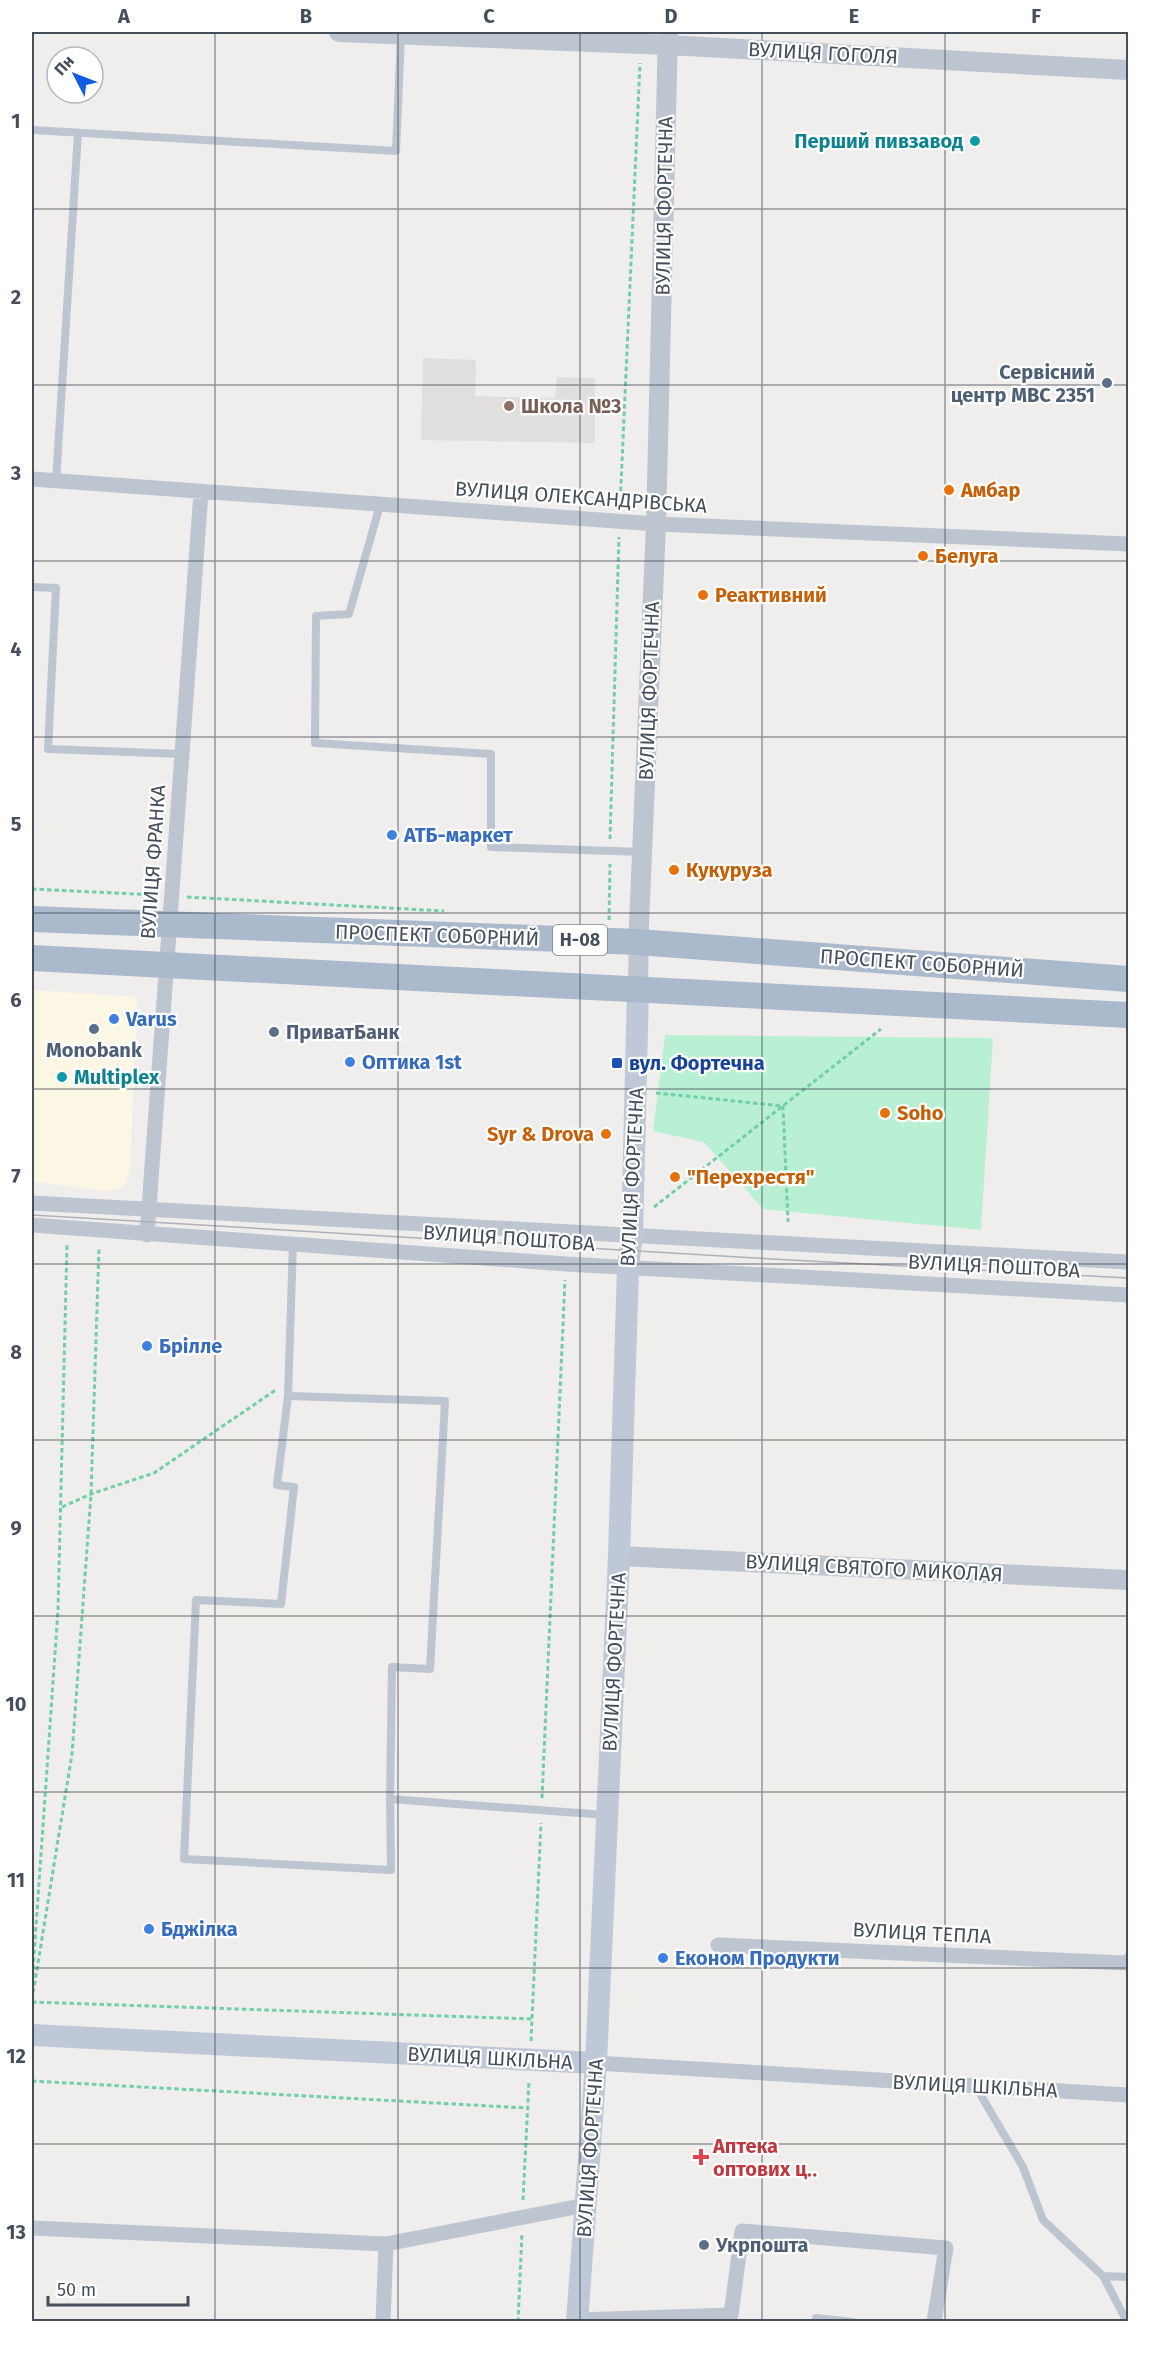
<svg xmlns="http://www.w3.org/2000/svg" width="1160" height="2353" font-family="'Fira Sans',sans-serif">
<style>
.commercial{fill:#fcf7e4}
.education{fill:#e1dede}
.green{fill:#b9f0d3}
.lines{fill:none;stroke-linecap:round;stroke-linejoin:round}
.path{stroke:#70cea8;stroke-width:3;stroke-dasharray:4.5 3;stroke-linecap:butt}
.service{stroke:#bdc6d0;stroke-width:8}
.minor{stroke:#bdc6d0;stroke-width:15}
.tertiary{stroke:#bdc6d0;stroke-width:20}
.secondary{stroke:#bec8d7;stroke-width:22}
.primary{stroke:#abb9cd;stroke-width:26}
.tram{stroke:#afb1b8;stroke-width:1.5}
.grid{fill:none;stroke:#454e5b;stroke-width:1.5;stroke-opacity:0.55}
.culture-dot{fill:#0f9aa8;stroke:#fff;stroke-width:2}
.service-dot{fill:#5c6f8a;stroke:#fff;stroke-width:2}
.education-dot{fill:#8d6e63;stroke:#fff;stroke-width:2}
.food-dot{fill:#e8710a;stroke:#fff;stroke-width:2}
.shop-dot{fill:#3f7fe0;stroke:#fff;stroke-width:2}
.transit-dot{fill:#1a4fb4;stroke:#fff;stroke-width:2}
.health-dot{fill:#e0444e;stroke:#fff;stroke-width:2}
.labels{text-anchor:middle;stroke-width:4.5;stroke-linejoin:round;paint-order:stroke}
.shield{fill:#fff;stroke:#7d838c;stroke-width:1.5}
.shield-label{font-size:18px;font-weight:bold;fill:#454e5b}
.street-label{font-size:20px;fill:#454e5b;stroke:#fff}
.culture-label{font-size:20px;font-weight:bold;fill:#0d838f;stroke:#fff;text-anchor:end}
.service-label{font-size:20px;font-weight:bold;fill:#4e5e75;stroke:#fff;text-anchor:start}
.education-label{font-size:20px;font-weight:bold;fill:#785e54;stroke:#fff;text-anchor:start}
.food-label{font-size:20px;font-weight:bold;fill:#c56008;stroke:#fff;text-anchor:start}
.shop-label{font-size:20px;font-weight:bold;fill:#366cbe;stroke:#fff;text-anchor:start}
.transit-label{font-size:20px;font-weight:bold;fill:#164399;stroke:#fff;text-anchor:start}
.health-label{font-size:20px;font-weight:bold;fill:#be3a42;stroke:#fff;text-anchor:start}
.neatline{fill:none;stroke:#454e5b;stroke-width:2}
.grid-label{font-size:20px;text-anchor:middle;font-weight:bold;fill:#454e5b}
</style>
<rect width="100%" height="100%" fill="#f0eded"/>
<!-- commercial -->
<path class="commercial" d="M32,990l105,7 -7,172 -5,15 -7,5 -16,2 -70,-10z"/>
<!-- education -->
<path class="education" d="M423,358l53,2 -1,36 80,2 2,-21 38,1v65l-174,-3z"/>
<!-- green -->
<path class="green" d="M665,1035l328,3 -12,192 -218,-21 -59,-67 -51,-11z"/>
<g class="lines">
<!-- path -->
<path class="path" d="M620,506l20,-443
M610,839l9,-302
M32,889l125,6
M187,897l257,14
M609,920l1,-56
M656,1093l127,13 5,116
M654,1207l227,-178
M62,1507l29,-13 63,-21 123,-84
M542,1798l23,-518
M32,1984l26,-374 9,-366
M32,2000l40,-246 19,-260 8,-247
M32,2002l500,17
M531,2041l10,-218
M32,2081l495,27
M523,2200l6,-119
M518,2322l4,-89"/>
<!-- service -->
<path class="service" d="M32,130l364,21 5,-116
M56,481l22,-348
M380,505l-31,109 -33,2 -1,127 176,11v93l151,5
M32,587l24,1 -8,161 134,5
M288,1396l5,-153
M390,1799l2,-132 38,2 15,-268 -157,-5 -11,89 17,2 -13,117 -85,-4 -12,259 207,11 -1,-71 216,16
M976,2087l47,80 20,53 60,56 24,46
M1103,2276l25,1
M816,2318l37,4"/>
<!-- minor -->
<path class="minor" d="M32,479l624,45 472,20
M32,1203l1096,59
M32,1225l534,39 562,31
M147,1235l54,-743
M718,1945l407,18 3,-2
M596,2063l532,32
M32,2228l354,16 200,-39
M577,2320l154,-5 11,-84 204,17 -12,74
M383,2322l3,-78"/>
<!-- tertiary -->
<path class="tertiary" d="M339,32l329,13 460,25
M638,988l1,-64 17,-400 12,-492
M619,1556l509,24"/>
<!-- secondary -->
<path class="secondary" d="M32,2035l564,28
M577,2322l19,-259 23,-507 9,-289 4,-32 6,-247"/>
<!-- primary -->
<path class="primary" d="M32,919l606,23 490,37
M32,958l1096,57"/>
<!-- tram -->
<path class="tram" d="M32,1215l740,44 356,19"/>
</g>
<!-- grid -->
<path class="grid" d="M215,32v2290M398,32v2290M580,32v2290M762,32v2290M945,32v2290M32,209h1096M32,385h1096M32,561h1096M32,737h1096M32,913h1096M32,1089h1096M32,1264h1096M32,1440h1096M32,1616h1096M32,1792h1096M32,1968h1096M32,2144h1096"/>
<!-- markers -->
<g class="culture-dot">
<circle cx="975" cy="141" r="6"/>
<circle cx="62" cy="1077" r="6"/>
</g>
<g class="service-dot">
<circle cx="1107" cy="383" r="6"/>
<circle cx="94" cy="1029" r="6"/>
<circle cx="274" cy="1032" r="6"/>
<circle cx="704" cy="2245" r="6"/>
</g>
<circle class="education-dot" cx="509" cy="406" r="6"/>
<g class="food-dot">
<circle cx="949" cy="490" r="6"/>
<circle cx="923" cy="556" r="6"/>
<circle cx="703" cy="595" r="6"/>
<circle cx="674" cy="870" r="6"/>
<circle cx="885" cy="1113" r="6"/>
<circle cx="606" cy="1134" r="6"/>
<circle cx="675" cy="1177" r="6"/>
</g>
<g class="shop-dot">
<circle cx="392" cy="835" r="6"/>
<circle cx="114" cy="1019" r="6"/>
<circle cx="350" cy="1062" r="6"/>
<circle cx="147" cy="1346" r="6"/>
<circle cx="149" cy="1929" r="6"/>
<circle cx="663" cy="1958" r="6"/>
</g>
<rect class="transit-dot" x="611" y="1057" width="12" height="12" rx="3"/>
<path class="health-dot" d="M698 2148h6v6h6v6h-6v6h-6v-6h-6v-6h6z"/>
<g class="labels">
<!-- shield labels -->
<rect class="shield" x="553" y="925" width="54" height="30" rx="4.5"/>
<g class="shield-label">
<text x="580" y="946">Н-08</text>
</g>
<!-- street labels -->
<g class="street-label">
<text transform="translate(823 53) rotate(3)" y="7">ВУЛИЦЯ ГОГОЛЯ</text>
<text transform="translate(664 206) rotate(-89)" y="7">ВУЛИЦЯ ФОРТЕЧНА</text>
<text transform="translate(581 497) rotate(4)" y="7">ВУЛИЦЯ ОЛЕКСАНДРІВСЬКА</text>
<text transform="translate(649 691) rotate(-88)" y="7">ВУЛИЦЯ ФОРТЕЧНА</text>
<text transform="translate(153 862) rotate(-86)" y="7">ВУЛИЦЯ ФРАНКА</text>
<text transform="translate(437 935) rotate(2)" y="7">ПРОСПЕКТ СОБОРНИЙ</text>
<text transform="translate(922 963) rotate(4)" y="7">ПРОСПЕКТ СОБОРНИЙ</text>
<text transform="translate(632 1177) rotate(-87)" y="7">ВУЛИЦЯ ФОРТЕЧНА</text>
<text transform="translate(509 1238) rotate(4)" y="7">ВУЛИЦЯ ПОШТОВА</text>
<text transform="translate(994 1266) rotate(3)" y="7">ВУЛИЦЯ ПОШТОВА</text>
<text transform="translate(874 1568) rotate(3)" y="7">ВУЛИЦЯ СВЯТОГО МИКОЛАЯ</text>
<text transform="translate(614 1662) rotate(-87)" y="7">ВУЛИЦЯ ФОРТЕЧНА</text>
<text transform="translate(922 1933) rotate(3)" y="7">ВУЛИЦЯ ТЕПЛА</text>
<text transform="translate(490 2058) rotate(3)" y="7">ВУЛИЦЯ ШКІЛЬНА</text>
<text transform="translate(975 2086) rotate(3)" y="7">ВУЛИЦЯ ШКІЛЬНА</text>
<text transform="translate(590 2148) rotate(-86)" y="7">ВУЛИЦЯ ФОРТЕЧНА</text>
</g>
<!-- culture labels -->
<g class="culture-label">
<text x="963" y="148">Перший пивзавод</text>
<text x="74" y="1084" text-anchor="start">Multiplex</text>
</g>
<!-- service labels -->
<g class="service-label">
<text x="1095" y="379" text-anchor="end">Сервісний<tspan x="1095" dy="23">центр МВС 2351</tspan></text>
<text x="286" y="1039">ПриватБанк</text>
<text x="94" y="1057" text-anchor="middle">Monobank</text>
<text x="716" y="2252">Укрпошта</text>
</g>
<!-- education labels -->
<g class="education-label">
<text x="521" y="413">Школа №3</text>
</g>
<!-- food labels -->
<g class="food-label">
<text x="961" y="497">Амбар</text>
<text x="935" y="563">Белуга</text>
<text x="715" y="602">Реактивний</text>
<text x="686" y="877">Кукуруза</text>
<text x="897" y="1120">Soho</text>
<text x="594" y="1141" text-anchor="end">Syr &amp; Drova</text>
<text x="687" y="1184">"Перехрестя"</text>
</g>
<!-- shop labels -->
<g class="shop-label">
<text x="404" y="842">АТБ-маркет</text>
<text x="126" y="1026">Varus</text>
<text x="362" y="1069">Оптика 1st</text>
<text x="159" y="1353">Брілле</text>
<text x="161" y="1936">Бджілка</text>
<text x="675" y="1965">Економ Продукти</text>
</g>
<!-- transit labels -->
<g class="transit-label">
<text x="629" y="1070">вул. Фортечна</text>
</g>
<!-- health labels -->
<g class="health-label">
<text x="713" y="2153">Аптека<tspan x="713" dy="23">оптових ц‥</tspan></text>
</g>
</g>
<!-- border -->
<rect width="1160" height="2353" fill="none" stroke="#ffffff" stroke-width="66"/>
<!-- north arrow -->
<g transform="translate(75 75) rotate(312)"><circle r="28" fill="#ffffff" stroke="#b5b8bd" stroke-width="1.5"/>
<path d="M0-4.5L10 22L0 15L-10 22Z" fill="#135be3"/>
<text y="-9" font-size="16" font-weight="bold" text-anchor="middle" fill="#454e5b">Пн</text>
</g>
<!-- scale -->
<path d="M48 2296v9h140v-9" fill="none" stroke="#454e5b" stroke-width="3"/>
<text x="57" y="2296" font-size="18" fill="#454e5b" stroke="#ffffff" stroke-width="4.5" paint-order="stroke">50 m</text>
<rect x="33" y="33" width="1094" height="2287" class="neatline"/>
<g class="grid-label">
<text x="124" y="23">A</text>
<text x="306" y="23">B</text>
<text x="489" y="23">C</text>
<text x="671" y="23">D</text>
<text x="854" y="23">E</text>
<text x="1036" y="23">F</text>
<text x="16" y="128">1</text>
<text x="16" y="304">2</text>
<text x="16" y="480">3</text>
<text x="16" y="656">4</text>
<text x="16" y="831">5</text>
<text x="16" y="1007">6</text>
<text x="16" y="1183">7</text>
<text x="16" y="1359">8</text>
<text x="16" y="1535">9</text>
<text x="16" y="1711">10</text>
<text x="16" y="1887">11</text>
<text x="16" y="2063">12</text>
<text x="16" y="2239">13</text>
</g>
</svg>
